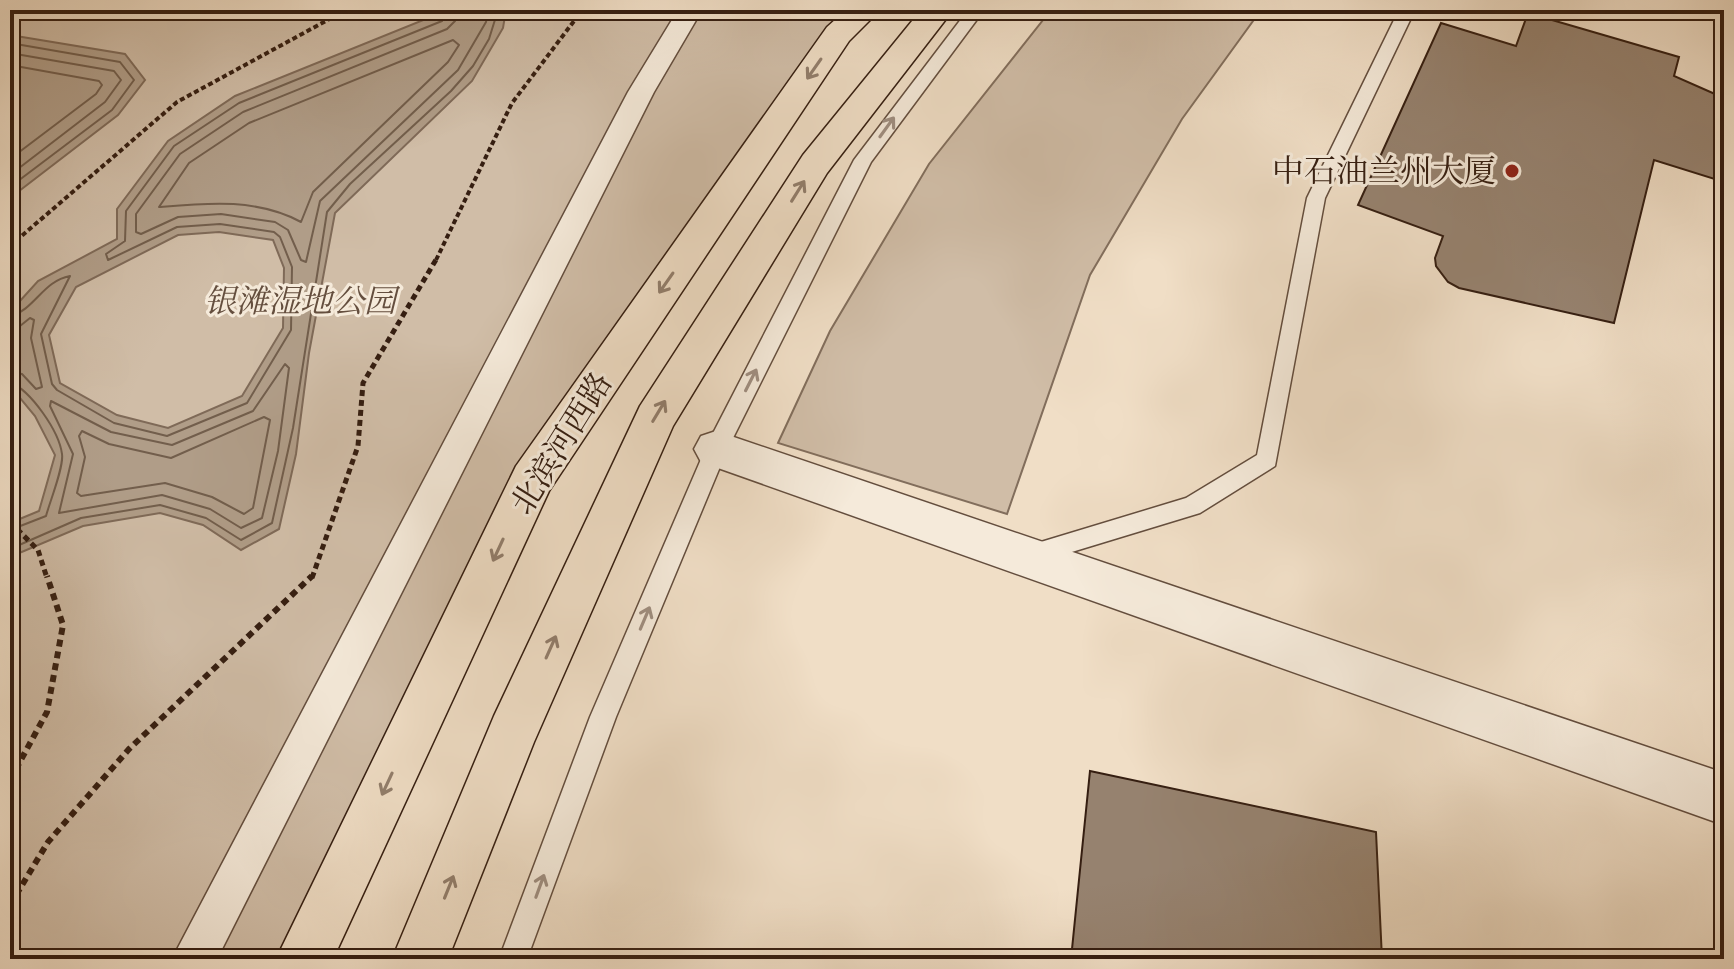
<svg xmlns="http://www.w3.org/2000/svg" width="1734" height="969" font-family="'Libre Bodoni','Noto Serif SC',serif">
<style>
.green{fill:#d0bda7;stroke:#826e5c;stroke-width:2}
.water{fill:#b09d88;stroke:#7f6a58;stroke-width:2;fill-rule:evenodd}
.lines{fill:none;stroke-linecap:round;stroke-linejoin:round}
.shore{stroke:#725e4c;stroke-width:2}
.building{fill:#96826f;stroke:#351e11;stroke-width:2}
.service-casing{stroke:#644e3e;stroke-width:3}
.pedestrian-casing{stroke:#644e3e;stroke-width:3}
.minor-casing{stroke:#644e3e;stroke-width:3}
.primary-casing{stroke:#351e11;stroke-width:3}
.path-far2{stroke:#351e11;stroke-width:4;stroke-dasharray:5 3;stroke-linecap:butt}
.path-far1{stroke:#351e11;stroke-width:5;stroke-dasharray:6 4;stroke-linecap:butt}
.path{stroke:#351e11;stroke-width:6;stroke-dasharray:7 5;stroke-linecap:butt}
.service{fill:#f5eada;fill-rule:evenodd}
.pedestrian{fill:#f5eada;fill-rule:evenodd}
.minor{fill:#f5eada;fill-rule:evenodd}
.primary{fill:#f0dec6;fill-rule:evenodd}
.oneway{stroke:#927e6c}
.oneway2{stroke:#9f8e80}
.poi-dot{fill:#8f2418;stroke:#f5eada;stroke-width:3}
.labels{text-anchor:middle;stroke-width:6;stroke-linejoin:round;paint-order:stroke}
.poi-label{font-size:32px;fill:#351e11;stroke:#f5eada;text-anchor:end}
.park-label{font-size:32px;font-style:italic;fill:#644e3e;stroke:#f5eada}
.street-label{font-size:32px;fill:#351e11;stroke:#f5eada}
</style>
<rect width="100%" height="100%" fill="#f0dec6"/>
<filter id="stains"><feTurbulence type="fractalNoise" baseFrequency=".0025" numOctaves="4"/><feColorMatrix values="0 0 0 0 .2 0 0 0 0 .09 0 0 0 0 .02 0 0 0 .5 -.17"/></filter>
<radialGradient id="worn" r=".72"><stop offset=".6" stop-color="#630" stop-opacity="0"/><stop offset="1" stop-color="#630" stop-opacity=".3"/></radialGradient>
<!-- green -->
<path class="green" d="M10,10h851l-329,469 -228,480h-294z
M1051,10h210l-79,109 -92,156 -83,239 -229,-71 52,-112 99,-167z"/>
<!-- water -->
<path class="water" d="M448,10h58l-3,18 -31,53 -137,132 -26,140 -13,101 -17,75 -38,21 -38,-25 -43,-12 -77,13 -73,31v-34l29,-12 16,-56 -20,-39 -25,-30v-74l28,-31 79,-42v-30l51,-68 67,-45zM219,232l54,8 11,28 -1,60 -41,68 -74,32 -51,-13 -57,-32 -11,-48 27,-48 102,-52z
M10,35l115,19 20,26 -27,35 -108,83z"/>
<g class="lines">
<!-- shore -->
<path class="shore" d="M457,10l-2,11 -8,8 -204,83 -63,42 -44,60v18l5,2 37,-17 43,-3 54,8 13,8 13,30 5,2 14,-61 138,-131 28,-48 2,-12
M453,40l6,5 -11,17 -135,130 -12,30c-44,-24 -94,-19 -142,-15l30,-44 60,-40z
M10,43l110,19 14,18 -22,30 -102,77
M10,53l104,18 7,9 -16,22 -95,73
M10,65l89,16 3,4 -6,9 -86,65
M10,317c25,-8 33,-36 60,-41l-29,58 11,50 5,6 57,33 53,13 80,-33 44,-73 1,-63 -12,-30 -6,-5 -54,-8 -43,3 -69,33 -2,-6 19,-13 1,-30 48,-65 65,-43 203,-82 5,-11
M10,327l10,-1 10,-8 4,2 -3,18 11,49 -6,2 -14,-15 -12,-2
M285,364l4,4 -11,83 -16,67 -21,10 -31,-19 -48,-14 -103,18 14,-59 -23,-48 1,-5 60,31 61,13 81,-34z
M10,382c21,9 49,49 52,72 2,13 -12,47 -16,62l-36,14
M264,417l6,3 -17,88 -9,6 -32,-17 -47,-14 -84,13 -4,-3 8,-36 -6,-21 3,-5 27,13 62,14z
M10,549l71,-31 79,-13 46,13 35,22 31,-17 21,-95 34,-216 23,-28 101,-93 22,-25 16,-27 9,-29"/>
</g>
<!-- building -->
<path class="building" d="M1528,13l151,44 -5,19 50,22v84l-70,-22 -40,163 -155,-35 -11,-6 -12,-16 -1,-8 8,-22 -85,-31 83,-182 75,23z
M1090,771l286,61 6,127h-311z"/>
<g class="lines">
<defs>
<path id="service" d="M968,10h16l-113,152 -144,288 -111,267 -89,242h-28l91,-242 118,-274 146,-283z
M1404,11l8,5 -87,182 -50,268 -75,47 -171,52 -8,-3 -3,-7 3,-7 165,-50 71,-43 50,-257 89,-182z"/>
<path id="pedestrian" d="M678,10h24l-48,82 -437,867h-45l456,-867z"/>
<path id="minor" d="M716,431l1008,342v52l-1023,-363 -7,-13 7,-13z"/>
<path id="primary" d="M846,10h34l-31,31 -300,450 -216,468h-57l240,-493 311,-439z
M921,10h32l-126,163 -154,253 -139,316 -86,217h-56l102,-243 146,-310 163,-251z"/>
</defs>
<!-- service casing -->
<use href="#service" class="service-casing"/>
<!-- pedestrian casing -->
<use href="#pedestrian" class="pedestrian-casing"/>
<!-- minor casing -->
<use href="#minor" class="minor-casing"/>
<!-- primary casing -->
<use href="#primary" class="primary-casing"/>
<!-- path-far2 -->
<path class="path-far2" d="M10,246l167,-144 169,-92
M436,260l76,-157 62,-82 13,-11"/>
<!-- path-far1 -->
<path class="path-far1" d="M10,522l28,28 9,28
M312,578l46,-132 5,-63 74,-125"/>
<!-- path -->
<path class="path" d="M10,780l37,-68 16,-87 -16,-49
M10,905l38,-63 81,-93 183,-173"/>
<!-- service -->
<use href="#service" class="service"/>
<!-- pedestrian -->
<use href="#pedestrian" class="pedestrian"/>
<!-- minor -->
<use href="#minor" class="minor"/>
<!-- primary -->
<use href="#primary" class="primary"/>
</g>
<!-- one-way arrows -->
<defs><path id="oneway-shaft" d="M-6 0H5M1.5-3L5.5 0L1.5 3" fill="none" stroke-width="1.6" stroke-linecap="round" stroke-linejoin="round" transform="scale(2)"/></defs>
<g class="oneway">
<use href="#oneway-shaft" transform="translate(814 69) rotate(125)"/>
<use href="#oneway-shaft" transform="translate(798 191) rotate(-58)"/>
<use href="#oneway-shaft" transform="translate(666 283) rotate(125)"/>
<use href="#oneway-shaft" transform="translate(659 411) rotate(-59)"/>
<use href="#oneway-shaft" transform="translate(498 550) rotate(115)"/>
<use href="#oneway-shaft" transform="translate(551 647) rotate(-66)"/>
<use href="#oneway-shaft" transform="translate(387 784) rotate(115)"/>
<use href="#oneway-shaft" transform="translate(449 887) rotate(-68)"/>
</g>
<g class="oneway2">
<use href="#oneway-shaft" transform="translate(887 127) rotate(-54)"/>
<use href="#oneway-shaft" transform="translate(751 380) rotate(-63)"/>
<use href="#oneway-shaft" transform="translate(645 618) rotate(-67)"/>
<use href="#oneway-shaft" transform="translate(540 886) rotate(-70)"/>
</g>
<!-- markers -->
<circle class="poi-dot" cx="1512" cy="171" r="8"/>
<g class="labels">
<!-- poi labels -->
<g class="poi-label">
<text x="1496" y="182">中石油兰州大厦</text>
</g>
<!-- park labels -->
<g class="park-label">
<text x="300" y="312">银滩湿地公园</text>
</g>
<!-- street labels -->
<g class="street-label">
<text transform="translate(561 443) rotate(-58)" y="11">北滨河西路</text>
</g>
</g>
<!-- margin -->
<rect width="1734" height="969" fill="none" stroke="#f0dec6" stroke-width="40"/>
<rect x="12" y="12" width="1710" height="945" fill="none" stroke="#351e11" stroke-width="4"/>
<rect x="20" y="20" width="1694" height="929" fill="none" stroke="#351e11" stroke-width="2"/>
<rect width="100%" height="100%" filter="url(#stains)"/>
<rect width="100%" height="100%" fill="url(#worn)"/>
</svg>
